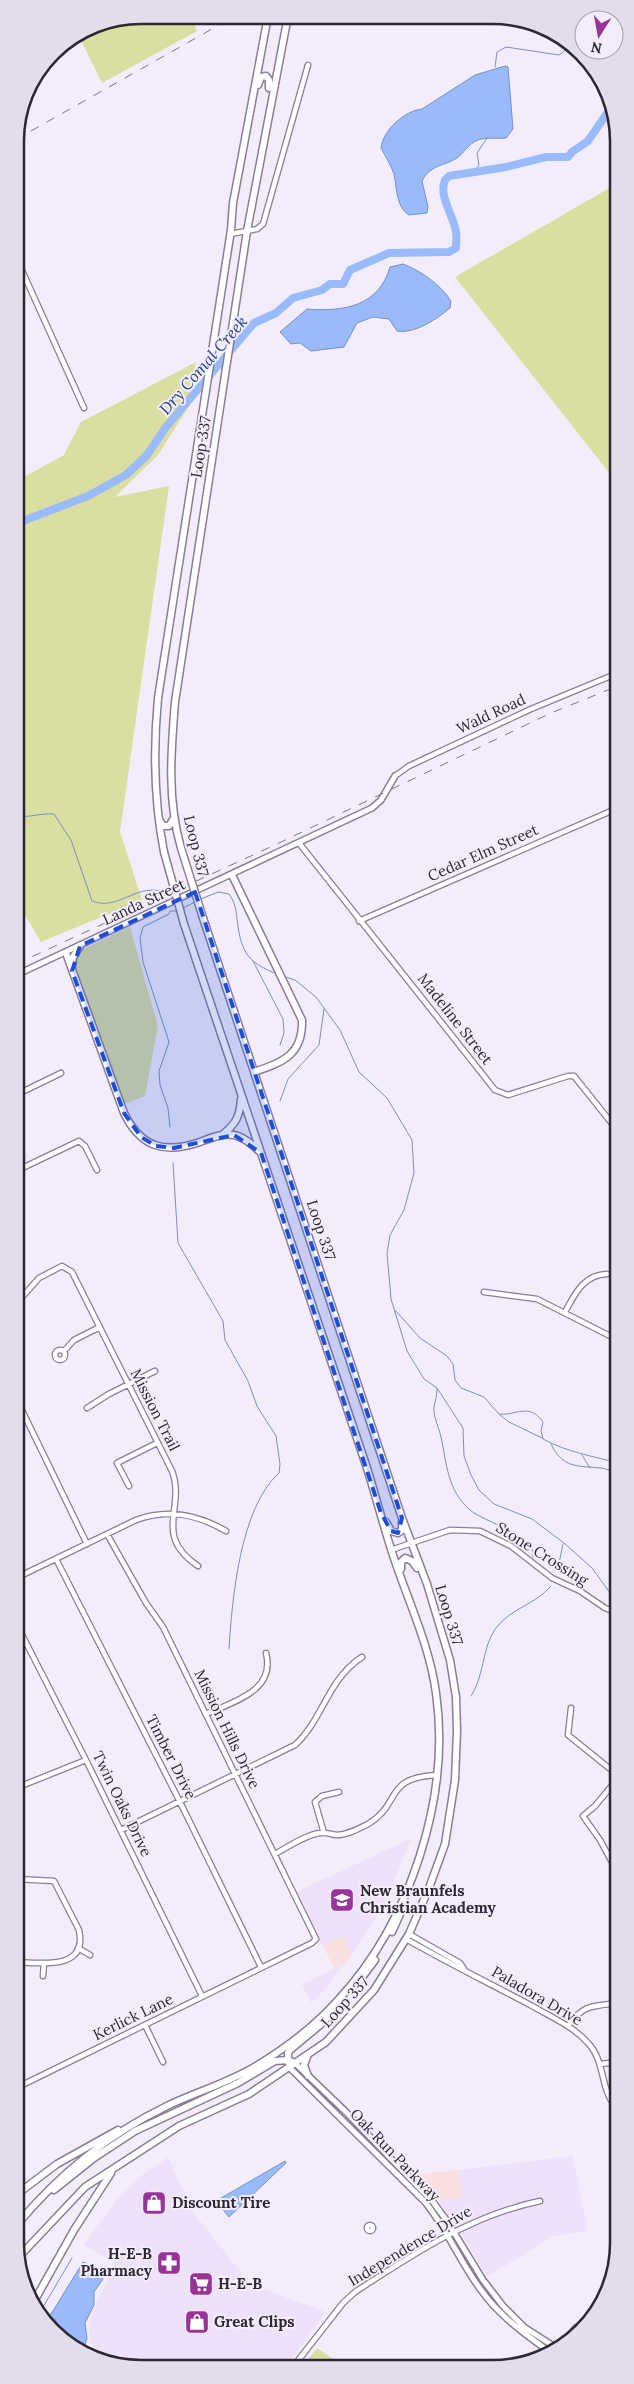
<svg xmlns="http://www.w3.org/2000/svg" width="634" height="2384" font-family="Lora,serif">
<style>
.built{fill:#ede2fa}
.industrial{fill:#fadfe0}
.green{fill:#dbdea1}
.water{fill:#99bbfc;stroke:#798fc0}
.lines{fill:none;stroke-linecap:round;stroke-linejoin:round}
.stream{stroke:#798fc0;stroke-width:1}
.river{stroke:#99bbfc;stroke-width:8}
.minor-casing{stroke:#8a7c9a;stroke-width:7}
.tertiary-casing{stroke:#8a7c9a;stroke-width:8}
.primary-casing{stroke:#8a7c9a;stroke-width:9}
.minor{stroke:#fff;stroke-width:4.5}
.tertiary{stroke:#fff;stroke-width:5}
.primary{stroke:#fff;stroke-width:6}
.rail{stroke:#7d7783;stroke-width:1;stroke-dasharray:9 9;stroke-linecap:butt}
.primary-bridge-casing{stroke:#8a7c9a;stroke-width:9;stroke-linecap:butt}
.primary-bridge{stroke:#fff;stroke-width:6}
.marked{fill:#1d4ed8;fill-opacity:0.2;stroke:#1d4ed8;stroke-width:4;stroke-dasharray:10 6;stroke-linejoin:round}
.labels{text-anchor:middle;stroke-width:4;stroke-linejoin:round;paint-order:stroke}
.street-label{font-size:15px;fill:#2d2733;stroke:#f3edfb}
.poi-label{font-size:15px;font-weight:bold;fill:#2d2733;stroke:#f3edfb;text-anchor:start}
.water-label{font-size:16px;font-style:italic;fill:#21438e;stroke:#f3edfb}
.rim{fill:none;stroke:#2d2733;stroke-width:2.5}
</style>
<rect width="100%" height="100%" fill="#f3edfb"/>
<!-- built -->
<path class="built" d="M412,1838l-28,67 -32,50 -9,-19 -20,9 -8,-5 -21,-47z
M345,1964l-23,28 -11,11 -9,-19z
M573,2156l15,75 -35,5 -66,41 -25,-42 -24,-34 23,-3 -3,-28z
M168,2157l25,55 57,72 76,28 -40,55h-170l-22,-12 -5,-25 2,-15 7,-17 18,-29 -3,-7 -29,-17 30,-43 25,-25z"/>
<!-- industrial -->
<path class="industrial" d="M344,1936l8,19 -7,9 -11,5 -11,-24z
M458,2170l3,28 -23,3 -23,-26z"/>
<!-- green -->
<path class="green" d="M141,15h49l7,16 -95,52 -24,-49 15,-10z
M618,183v301l-163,-207z
M196,362l-5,41 -33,52 -43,42 54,-11 -49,346 22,68 -101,42 -25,-42 -1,-418 49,-27 17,-33z
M130,927l28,99 -13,70 -21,8 -49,-130 -1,-11 5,-12z
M317,2348l28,19h-34l-6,-4z"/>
<!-- water -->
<path class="water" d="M505,66l3,1 5,62 -7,9c-9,1 -20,-1 -28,2 -10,4 -13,12 -21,18 -13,8 -27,7 -35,23l6,26 -1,6 -18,2c-13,-8 -12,-27 -15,-41 -3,-9 -9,-18 -13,-26 2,-18 23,-37 41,-39l53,-34z
M403,264c18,7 37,20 48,37l-1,7c-13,11 -35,26 -53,23l-8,-12 -16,-2 -16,6 -13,24 -33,4 -11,-8 -9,1 -11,-12 27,-23c37,3 72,-3 83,-42z
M285,2161l1,2 -57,54 -13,-16z
M83,2262l15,6 5,11 -9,13v13l-9,18 2,15 -3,11 -32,-17 -8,-11 9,-10z"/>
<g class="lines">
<!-- stream -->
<path class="stream" d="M495,67l2,-15 9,-5 53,8 12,-9
M473,173l6,-8 -2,-12 10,-15
M16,816c14,2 24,-3 38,-2l17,26 21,61c25,10 43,-16 68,-10l6,10
M201,899l17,-7 11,2c6,8 7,16 8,25 4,32 9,43 40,55
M183,908l12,-6
M253,961l30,58 1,14 -4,12
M283,976l12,4 21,17 24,33 19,42 28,26 25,42 2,33 -10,37 -14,25 -3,18 4,46 16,52 17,28 13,9 26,40 1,28 7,19 8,15 15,14 38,15 32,24 28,25 21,29
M280,1101l8,-22 31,-34 5,-36
M170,1127l-2,-19 -8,-23 -1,-14 10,-29 -26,-80 -3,-24 3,-11 26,-13 1,-3h7
M173,1163l5,80 45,78 2,19 23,41 9,25 19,30 4,28 -1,9c-39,35 -47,126 -50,176
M395,1310l25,28 27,18 6,8 2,16 6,8 23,9 15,17c17,2 30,-12 44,8l-2,9 2,8c24,13 49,17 75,24
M437,1389c0,7 -2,12 -3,18 -1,9 5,21 7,30 6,27 6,53 29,73 15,13 68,25 63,47
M500,1415l9,7 33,16
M551,1444c16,36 47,14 67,31
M582,1455l8,13
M609,1470l9,-2
M558,1568l5,-24
M616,1625l2,11
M471,1696c14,-21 11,-50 25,-68 15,-20 39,-23 55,-42
M39,2314l33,-56"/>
<!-- river -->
<path class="river" d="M15,524l73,-28 38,-21 21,-20 19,-28 88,-104 22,-10 17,-15 29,-8 8,-6h13l7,-14 39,-17 60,-1 7,-4c0,-5 1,-11 0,-16 -2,-16 -18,-36 -11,-52l4,-4 57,-9 40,-10h22l4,-5 16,-11 24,-35"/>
<defs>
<path id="minor" d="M74,37l5,-2
M230,234l27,-5 6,-5 45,-159
M15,255l69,153
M395,776l14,-10 122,-57 87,-36
M299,843l196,247 13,5 60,-19h6l44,55
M359,921l259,-113
M16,1095l45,-22
M16,1171l63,-30 6,5 12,24
M484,1292l53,7 81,41
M16,1304l23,-26 23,-12 10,6 100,199c14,37 -20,64 26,95
M565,1312c10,-18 18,-37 42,-38
M55 1355a5 5 0 1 1 10 0a5 5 0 1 1-10 0Z
M64,1351l10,-11 26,-13
M16,1398l71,146
M87,1408l22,-14 46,-23
M129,1486l-12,-23 40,-20
M391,1550l59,-20 30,1 31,15 41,32 28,13 25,17 13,5
M56,1559l124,243 81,165
M16,1578l120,-58c32,-12 61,-6 90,11
M16,1623l70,137 116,236
M571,1708l-3,27 51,41
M206,1714c27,-12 70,-23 60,-61
M619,1777l-24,29 -12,10 17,24 19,35
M16,1788l70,-28
M121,1830l174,-85c29,-27 32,-65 67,-88
M324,1833l-9,-31 7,-6 17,-4
M275,1854c13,-7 30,-19 45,-21 5,-1 11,1 16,2 11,0 22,-6 32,-11 34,-20 15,-46 68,-49
M16,1879l38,2 25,49c9,41 -39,33 -63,32
M409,1934l51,29 4,6
M406,1939c42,24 85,45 128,68 19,11 40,20 54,36 17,18 12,43 26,62
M78,1948l12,7
M43,1976l1,-13
M145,2025l18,37
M568,2026c15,-22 26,-20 51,-23
M600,2064l19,-2
M16,2078l3,8
M16,2088l296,-145 4,-4 -153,-312 -17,-24 -39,-69
M367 2228a3 3 0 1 1 6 0a3 3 0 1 1-6 0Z
M560,2348l15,-20 18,-11
M293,2367l50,-64 12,-11c58,-38 117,-77 185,-91"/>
<path id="tertiary" d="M16,975l356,-167 9,-8 14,-24
M296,2064l50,48 87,90 14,19 36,59 20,26 21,21 34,22
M290,2068l135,134c22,27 35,60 56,88 19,27 45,44 71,64"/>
<path id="primary" d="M258,85l3,-8 5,-1 3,4v8
M160,821l3,5h6l5,-8
M181,848c-14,-48 -10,-97 -6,-146l72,-471 41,-215
M164,852c-10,-51 -11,-101 -6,-154l73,-468 2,-27 35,-187
M232,875l70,145c1,35 -19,42 -48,52
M66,953l58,160c17,35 41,41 76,29 11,-4 22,-9 34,-7 10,2 19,10 25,16
M72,967l1,-10 7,-11
M222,1135c14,-11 18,-19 19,-36
M386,1522l5,9 7,2 4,-3v-8
M401,1569v-7l4,-4 7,3 5,7
M392,1932l9,-20
M357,1984l18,-24
M307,2057l-3,8 4,11
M288,2062v-9l2,-3 30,-25 24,-25
M54,2190l40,-32 41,-27 103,-48 37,-22 13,-1 8,4
M16,2195l41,-31 61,-34
M16,2226c41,-50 93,-92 151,-120 29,-14 61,-23 89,-40 30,-18 60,-41 83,-67 71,-77 112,-202 97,-306 -7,-51 -30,-96 -45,-144 -9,-28 -16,-56 -25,-84l-182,-541
M16,2260l69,-73 94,-61 70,-32 77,-52 48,-52 35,-56 20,-46 16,-44 10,-64 2,-49 -1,-34 -6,-37 -23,-76 -25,-66 -199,-600
M32,2305l42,-75 37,-57"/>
</defs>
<!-- minor casing -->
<use href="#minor" class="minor-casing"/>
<!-- tertiary casing -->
<use href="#tertiary" class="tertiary-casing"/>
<!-- primary casing -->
<use href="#primary" class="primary-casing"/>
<!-- minor -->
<use href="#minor" class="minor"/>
<!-- tertiary -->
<use href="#tertiary" class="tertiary"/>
<!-- primary -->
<use href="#primary" class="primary"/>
<!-- rail -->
<path class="rail" d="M15,140l220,-124
M16,964l263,-121 272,-130 67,-27"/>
<defs>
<path id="primary-bridge" d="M181,848l22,70
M164,852l20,72"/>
</defs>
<!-- primary-bridge casing -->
<use href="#primary-bridge" class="primary-bridge-casing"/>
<!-- primary-bridge -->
<use href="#primary-bridge" class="primary-bridge"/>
</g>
<!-- marked area -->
<path class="marked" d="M195,892l207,626 -4,15 -7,-2 -10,-18 -120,-360 -27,-18 -60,13 -18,-2 -15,-9 -17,-24 -52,-142 8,-25z"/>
<!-- icons -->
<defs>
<symbol id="school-square" viewBox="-11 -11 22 22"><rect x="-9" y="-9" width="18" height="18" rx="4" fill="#983398" stroke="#f3edfb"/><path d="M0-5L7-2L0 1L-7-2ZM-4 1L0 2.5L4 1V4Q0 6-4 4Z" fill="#fff"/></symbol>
<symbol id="shop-square" viewBox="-11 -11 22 22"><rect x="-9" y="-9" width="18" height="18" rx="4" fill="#983398" stroke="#f3edfb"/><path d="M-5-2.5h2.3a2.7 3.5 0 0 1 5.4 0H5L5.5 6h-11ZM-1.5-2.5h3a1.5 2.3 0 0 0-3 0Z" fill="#fff"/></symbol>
<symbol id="pharmacy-square" viewBox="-11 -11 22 22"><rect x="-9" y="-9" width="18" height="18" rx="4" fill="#983398" stroke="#f3edfb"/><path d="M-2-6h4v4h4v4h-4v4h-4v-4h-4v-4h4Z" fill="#fff"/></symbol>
<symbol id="supermarket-square" viewBox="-11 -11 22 22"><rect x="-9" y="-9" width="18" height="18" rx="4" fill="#983398" stroke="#f3edfb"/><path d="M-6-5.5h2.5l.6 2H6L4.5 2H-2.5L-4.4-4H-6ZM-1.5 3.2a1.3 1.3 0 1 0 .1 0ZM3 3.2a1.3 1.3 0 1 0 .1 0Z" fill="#fff"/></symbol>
</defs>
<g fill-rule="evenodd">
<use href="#school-square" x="328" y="1886" width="28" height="28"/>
<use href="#shop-square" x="140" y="2189" width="28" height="28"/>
<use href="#pharmacy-square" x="155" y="2249" width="28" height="28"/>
<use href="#supermarket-square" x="187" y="2270" width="28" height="28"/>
<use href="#shop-square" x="183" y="2308" width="28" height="28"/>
</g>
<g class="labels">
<!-- street labels -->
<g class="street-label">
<text transform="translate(201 447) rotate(-81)" y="5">Loop 337</text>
<text transform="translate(491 714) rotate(-25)" y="5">Wald Road</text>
<text transform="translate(196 846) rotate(76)" y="5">Loop 337</text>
<text transform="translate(483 853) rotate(-24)" y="5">Cedar Elm Street</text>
<text transform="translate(144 902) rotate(-25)" y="5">Landa Street</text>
<text transform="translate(455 1019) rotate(52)" y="5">Madeline Street</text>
<text transform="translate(321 1230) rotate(72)" y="5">Loop 337</text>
<text transform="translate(155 1410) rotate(63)" y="5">Mission Trail</text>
<text transform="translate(542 1554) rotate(32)" y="5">Stone Crossing</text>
<text transform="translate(449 1615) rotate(73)" y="5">Loop 337</text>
<text transform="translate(227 1729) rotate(64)" y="5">Mission Hills Drive</text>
<text transform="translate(171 1757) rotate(63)" y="5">Timber Drive</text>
<text transform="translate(122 1804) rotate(64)" y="5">Twin Oaks Drive</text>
<text transform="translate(537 1996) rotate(30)" y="5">Paladora Drive</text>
<text transform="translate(345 2002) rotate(-48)" y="5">Loop 337</text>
<text transform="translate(133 2017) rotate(-26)" y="5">Kerlick Lane</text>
<text transform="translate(395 2155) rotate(46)" y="5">Oak Run Parkway</text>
<text transform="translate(410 2246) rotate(-31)" y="5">Independence Drive</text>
</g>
<!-- poi labels -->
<g class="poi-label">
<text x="360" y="1896">New Braunfels<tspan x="360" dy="17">Christian Academy</tspan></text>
<text x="172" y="2208">Discount Tire</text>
<text x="152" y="2259" text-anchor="end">H-E-B<tspan x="152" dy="17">Pharmacy</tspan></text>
<text x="218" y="2289">H-E-B</text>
<text x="214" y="2327">Great Clips</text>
</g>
<!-- water labels -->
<g class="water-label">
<text transform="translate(203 365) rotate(-49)" y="6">Dry Comal Creek</text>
</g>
</g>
<!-- crop -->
<path d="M0 0H634V2384H0ZM141 24H493A117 117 0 0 1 610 141V2243A117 117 0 0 1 493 2360H141A117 117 0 0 1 24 2243V141A117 117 0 0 1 141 24Z" fill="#e3ddeb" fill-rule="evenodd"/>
<path class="rim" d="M141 24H493A117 117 0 0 1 610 141V2243A117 117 0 0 1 493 2360H141A117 117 0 0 1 24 2243V141A117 117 0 0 1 141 24Z"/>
<!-- north arrow -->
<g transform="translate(599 35) rotate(191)"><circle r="24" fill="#f3edfb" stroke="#a49eab"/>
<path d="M0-4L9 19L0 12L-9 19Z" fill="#983398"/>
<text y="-8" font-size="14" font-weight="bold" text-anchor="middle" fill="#2d2733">N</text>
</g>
</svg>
